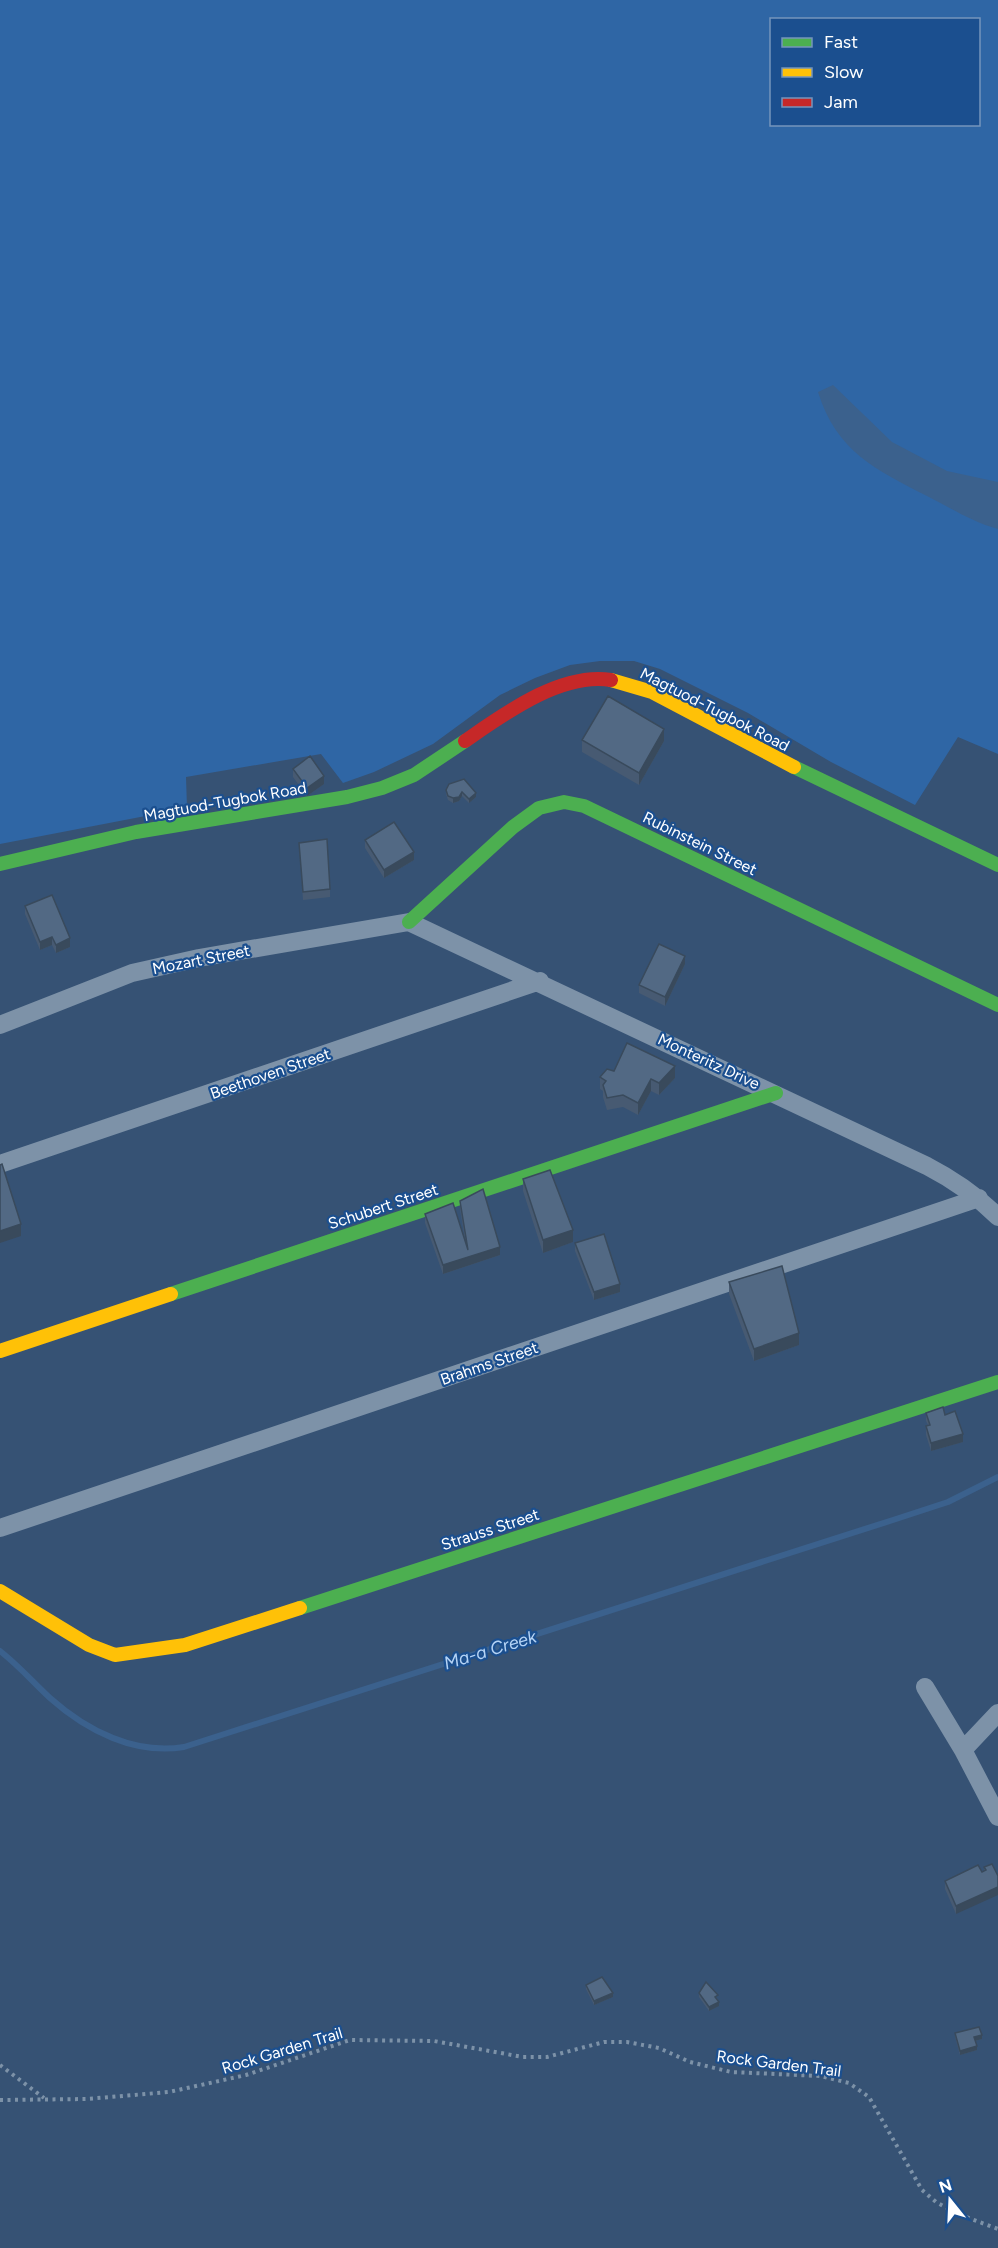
<svg xmlns="http://www.w3.org/2000/svg" width="998" height="2248" font-family="Figtree,sans-serif">
<style>
.green{fill:#2f66a5;fill-rule:evenodd}
.water{fill:#3b618d}
.lines{fill:none;stroke-linecap:round;stroke-linejoin:round}
.stream{stroke:#3b618d;stroke-width:6}
.path{stroke:#7d92a8;stroke-width:4;stroke-dasharray:3 4.5;stroke-linecap:butt}
.street{stroke:#7d92a8;stroke-width:18}
.fast{stroke:#4caf50;stroke-width:14}
.slow{stroke:#ffc107;stroke-width:14}
.jam{stroke:#c62828;stroke-width:14}
.wall{fill:#475a72}
.shaded-wall{fill:#394a5c}
.building{fill:#526984;stroke:#394a5c;stroke-width:1.5}
.labels{text-anchor:middle;stroke-width:4.5;stroke-linejoin:round;paint-order:stroke}
.street-label{font-size:16px;fill:#fff;stroke:#1b4f8f}
.water-label{font-size:18px;font-style:italic;fill:#b5d3f5;stroke:#1b4f8f}
</style>
<rect width="100%" height="100%" fill="#365274"/>
<!-- green -->
<path class="green" d="M0,0h998v754l-40,-17 -43,68 -84,-43 -83,-49 -88,-44 -26,-8h-34l-30,4 -35,13 -35,17 -67,49 -59,28 -31,11 -22,-29 -135,23 1,31 -187,36zM772,20h206v104h-206z"/>
<!-- water -->
<path class="water" d="M833,385l59,57 55,29 51,11v47c-26,-7 -47,-21 -71,-33 -51,-26 -91,-45 -109,-104z"/>
<g class="lines">
<!-- stream -->
<path class="stream" d="M0,1651c18,14 33,31 50,47 37,33 85,57 134,49l712,-228 52,-17 50,-25"/>
<!-- path -->
<path class="path" d="M0,2065l44,33
M0,2100l86,-1 83,-7 77,-17 104,-35 84,1 89,16h24l57,-15h23l32,6 31,14 41,10 89,4 29,7 20,14 53,93 14,12 22,12 40,15"/>
<!-- street -->
<path class="street" d="M0,1025l132,-52 67,-15 210,-36 518,244c27,14 49,29 71,51
M0,1164l540,-183
M0,1528l979,-330
M925,1687l38,63 35,67
M963,1750l35,-37"/>
<!-- fast -->
<path class="fast" d="M794,767l204,98
M0,864l136,-32 211,-35 35,-9 32,-13 51,-34
M409,922l104,-95 26,-19 25,-6 20,4 414,199
M171,1294l605,-201
M300,1608l698,-226"/>
<!-- slow -->
<path class="slow" d="M611,680l41,12 142,75
M0,1351l171,-57
M0,1591l89,54 26,10 70,-10 115,-37"/>
<!-- jam -->
<path class="jam" d="M465,741c39,-27 96,-69 146,-61"/>
</g>
<!-- wall -->
<path class="wall" d="M582,740l82,1 -25,44 -57,-33z
M293,769l31,15 -17,12 -14,-19z
M449,784l27,13 -7,6 -7,-7 -3,5 -6,2 -5,-3 -2,-6v-4z
M365,840l49,20 -30,18 -19,-30z
M299,843l31,46v8l-27,3z
M25,906l45,41 -14,6 -4,-8 -12,5 -15,-36z
M685,964l-20,42 -26,-13v-8z
M614,1071l61,7 -16,17 -8,-4 -13,24 -15,-8 -16,3 -4,-13v-6l-3,-2v-12z
M523,1179l50,63 -30,11 -20,-62z
M460,1201l40,54 -57,19 -18,-51v-9l40,26 -5,-31z
M575,1243l45,49 -26,8 -19,-49z
M729,1282l70,63 -45,16 -25,-67z
M926,1413l19,2 18,27 -32,9 -5,-16v-9l2,-1 -2,-4z
M984,1867l14,9 -42,38 -11,-25v-8l37,-9 2,-1z
M586,1985l27,12 -19,8 -8,-16z
M699,1993l19,6 -1,1 2,6 -10,5 -10,-14z
M955,2033l27,6 -7,2 2,9 -17,5 -5,-18z"/>
<!-- shaded-wall -->
<path class="shaded-wall" d="M664,729v12l-25,44v-12z
M324,776v8l-17,12v-8z
M462,792v4l-3,5 -6,2v-5z
M476,793v4l-7,6v-4z
M414,852v8l-30,18v-8z
M52,937v8l-12,5v-8z
M70,938v9l-14,6v-8z
M685,956v8l-20,42v-9z
M675,1066v12l-16,17v-12z
M651,1079v12l-13,24v-12z
M21,1224v12l-21,7v-12z
M573,1230v12l-30,11v-13z
M500,1247v8l-57,19v-9z
M620,1284v8l-26,8v-8z
M799,1333v12l-45,16v-12z
M963,1434v8l-32,9v-8z
M998,1887v8l-42,19v-8z
M613,1993v4l-19,8v-4z
M719,2002v4l-10,5v-4z
M982,2035v4l-8,2v-4z
M977,2046v4l-17,5v-4z"/>
<!-- building -->
<path class="building" d="M608,696l56,33 -25,44 -57,-33z
M310,756l14,20 -17,12 -14,-19z
M464,779l12,14 -7,6 -7,-7 -3,5 -6,1 -5,-2 -2,-6 3,-6z
M394,822l20,30 -30,18 -19,-30z
M327,839l3,50 -27,3 -4,-49z
M52,895l18,43 -14,7 -4,-8 -12,5 -15,-36z
M659,944l26,12 -20,41 -26,-12z
M627,1043l48,23 -16,17 -8,-4 -13,24 -15,-8 -16,3 -4,-13 3,-4 -6,-4 7,-8 7,2z
M2,1164l19,60 -21,7v-66z
M550,1170l23,60 -30,10 -20,-61z
M483,1189l17,58 -57,18 -18,-51 28,-11 15,47 -8,-49z
M604,1234l16,50 -26,8 -19,-49z
M782,1266l17,67 -45,16 -25,-67z
M943,1407l2,8 10,-4 8,23 -32,9 -5,-17 4,-1 -4,-12z
M992,1864l6,12v11l-42,19 -11,-25 33,-16 4,7 4,-2 -2,-3z
M602,1977l11,16 -19,8 -8,-16z
M706,1982l12,13 -3,2 4,5 -10,5 -10,-14z
M979,2027l3,8 -8,2 3,9 -17,5 -5,-18z"/>
<g class="labels">
<!-- street labels -->
<g class="street-label">
<text transform="translate(715 709) rotate(27)" y="6">Magtuod-Tugbok Road</text>
<text transform="translate(225 801) rotate(-10)" y="6">Magtuod-Tugbok Road</text>
<text transform="translate(700 843) rotate(26)" y="6">Rubinstein Street</text>
<text transform="translate(201 959) rotate(-11)" y="6">Mozart Street</text>
<text transform="translate(709 1061) rotate(25)" y="6">Monteritz Drive</text>
<text transform="translate(270 1073) rotate(-19)" y="6">Beethoven Street</text>
<text transform="translate(383 1206) rotate(-18)" y="6">Schubert Street</text>
<text transform="translate(489 1363) rotate(-19)" y="6">Brahms Street</text>
<text transform="translate(490 1529) rotate(-18)" y="6">Strauss Street</text>
<text transform="translate(282 2050) rotate(-17)" y="6">Rock Garden Trail</text>
<text transform="translate(779 2063) rotate(7)" y="6">Rock Garden Trail</text>
</g>
<!-- water labels -->
<g class="water-label">
<text transform="translate(490 1650) rotate(-17)" y="6">Ma-a Creek</text>
</g>
</g>
<!-- legend -->
<rect x="770" y="18" width="210" height="108" fill="#1b4f8f" stroke="#7695bc" stroke-width="1.5"/>
<rect x="782" y="38" width="30" height="9" fill="#4caf50" stroke="#7695bc" stroke-width="1.5"/>
<text x="824" y="48" font-size="18" fill="#ffffff">Fast</text>
<rect x="782" y="68" width="30" height="9" fill="#ffc107" stroke="#7695bc" stroke-width="1.5"/>
<text x="824" y="78" font-size="18" fill="#ffffff">Slow</text>
<rect x="782" y="98" width="30" height="9" fill="#c62828" stroke="#7695bc" stroke-width="1.5"/>
<text x="824" y="108" font-size="18" fill="#ffffff">Jam</text>
<!-- north arrow -->
<g transform="translate(950 2200) rotate(342)" stroke="#1b4f8f" stroke-width="4.5" paint-order="stroke">
<path d="M0-4.5L10 22L0 15L-10 22Z" fill="#ffffff"/>
<text y="-9" font-size="16" font-weight="bold" text-anchor="middle" fill="#ffffff">N</text>
</g>
</svg>
